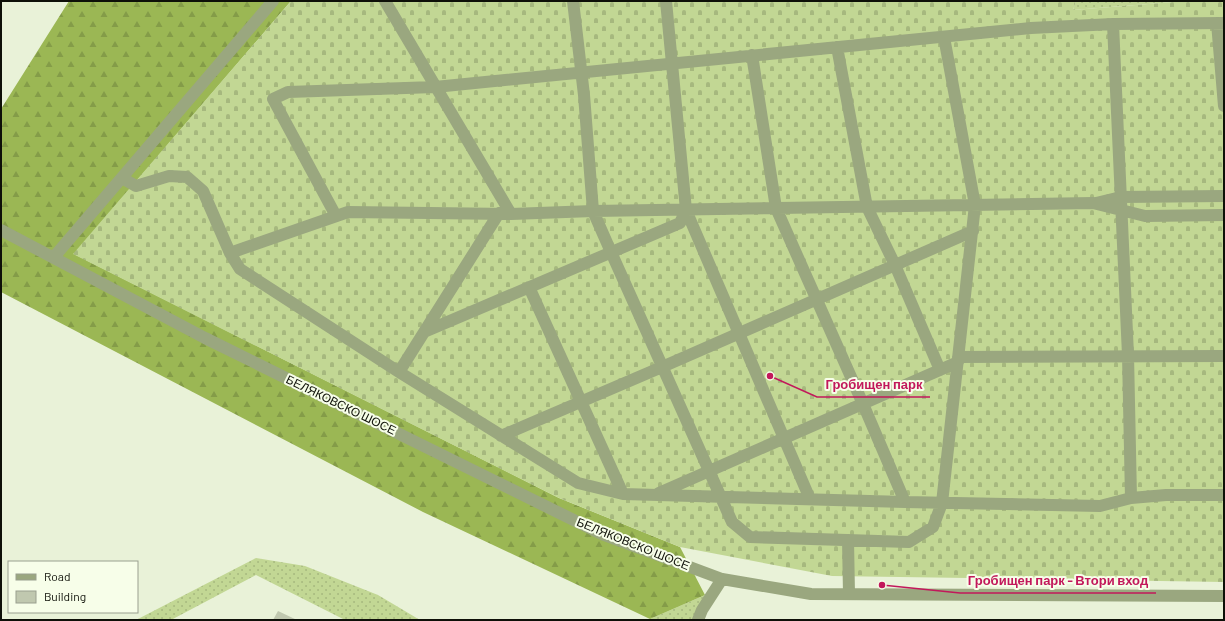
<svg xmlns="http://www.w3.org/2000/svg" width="1225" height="621" font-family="Barlow,sans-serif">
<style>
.grass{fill:url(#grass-dots)}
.forest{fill:url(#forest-firs)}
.cemetery{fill:url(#cemetery-stones)}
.building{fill:#c0c8af}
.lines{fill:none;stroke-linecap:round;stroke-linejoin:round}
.minor{stroke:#9aa77f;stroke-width:12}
.labels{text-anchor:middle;stroke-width:4;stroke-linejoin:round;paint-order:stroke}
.street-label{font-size:12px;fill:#0e1008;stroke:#f7fee9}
.leader{fill:none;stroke:#c2185b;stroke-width:1.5}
.callout-dot{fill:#c2185b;stroke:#f7fee9;stroke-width:1.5}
.callout-label{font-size:13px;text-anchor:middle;font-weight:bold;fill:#c2185b;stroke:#f7fee9;stroke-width:4;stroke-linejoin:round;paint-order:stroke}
</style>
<defs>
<pattern id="grass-dots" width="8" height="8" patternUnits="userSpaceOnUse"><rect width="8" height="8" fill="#c2d794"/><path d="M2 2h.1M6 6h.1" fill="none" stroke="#a6b87e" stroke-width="1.8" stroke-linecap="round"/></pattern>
<pattern id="forest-firs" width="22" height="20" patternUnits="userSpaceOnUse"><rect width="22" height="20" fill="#9bb754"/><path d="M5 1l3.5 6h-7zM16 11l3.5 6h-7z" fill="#849c48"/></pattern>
<pattern id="cemetery-stones" width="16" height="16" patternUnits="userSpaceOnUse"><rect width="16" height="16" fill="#c2d794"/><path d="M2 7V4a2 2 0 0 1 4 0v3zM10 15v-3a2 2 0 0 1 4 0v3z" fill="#a6b87e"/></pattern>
</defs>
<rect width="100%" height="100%" fill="#e9f2d8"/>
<!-- grass -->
<path class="grass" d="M1076,1h110l-113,9z
M256,558l49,8 73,29 42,25h-75l-89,-45 -85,45h-35z
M705,595l-8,25h-48l1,-1z"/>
<!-- forest -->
<path class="forest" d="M69,1h222l-217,253 485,244 121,49 25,48 -55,24 -227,-107 -422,-220v-183z"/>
<!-- cemetery -->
<path class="cemetery" d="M291,1h785l-3,9 113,-9h38v581l-392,-6 -152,-29 -121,-49 -486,-244z"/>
<!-- building -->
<path class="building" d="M278,611l19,9h-24z"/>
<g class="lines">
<!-- minor -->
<path class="minor" d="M385,1l126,213
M573,1l11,94 9,116 18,41 121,270 18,15 159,5 24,-15 9,-24 33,-298 -31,-168
M666,1l20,209 124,289
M1217,23l7,83
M1113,24l15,331 3,143
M837,47l30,160 28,58 45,105
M752,55l24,153 87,196 42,98
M122,178l14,8 33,-10 18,1 16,14 27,62 10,16 159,103 179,111 45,11 282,8 195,4 31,-8 35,-3h58
M1096,203l25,-6 103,-1
M336,216l-63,-117 15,-7 147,-5 596,-59 82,-4 111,-1
M1,230l204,108 399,197 118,44 89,15 413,2
M230,253l118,-41 163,2 82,-3 500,-8 52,13 79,-1
M54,257l219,-256
M529,287l94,207
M424,332l256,-109 6,-13
M958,357l266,-1
M399,372l100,-159
M501,436l161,-69 311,-136
M659,493l299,-131
M848,540l1,54
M698,620l4,-10 20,-31"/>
</g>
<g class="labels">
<!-- street labels -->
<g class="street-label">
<text transform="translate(341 405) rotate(26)" y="4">БЕЛЯКОВСКО ШОСЕ</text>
<text transform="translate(633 544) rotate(22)" y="4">БЕЛЯКОВСКО ШОСЕ</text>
</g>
</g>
<!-- callouts -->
<path class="leader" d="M770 376L817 397H930M882 585L960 593H1156"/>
<g class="callout-dot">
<circle cx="770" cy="376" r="4"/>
<circle cx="882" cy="585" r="4"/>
</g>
<g class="callout-label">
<text x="874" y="389">Гробищен парк</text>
<text x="1058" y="585">Гробищен парк - Втори вход</text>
</g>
<!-- border -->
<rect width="1225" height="621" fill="none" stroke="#0e1008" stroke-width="4"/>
<!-- legend -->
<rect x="8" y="561" width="130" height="52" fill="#f7fee9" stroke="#9a9f8f"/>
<rect x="16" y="574" width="20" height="6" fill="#9aa77f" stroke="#9a9f8f"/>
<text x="44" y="581" font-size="12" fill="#0e1008">Road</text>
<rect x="16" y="591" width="20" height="12" fill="#c0c8af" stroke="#9a9f8f"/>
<text x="44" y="601" font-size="12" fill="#0e1008">Building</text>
</svg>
